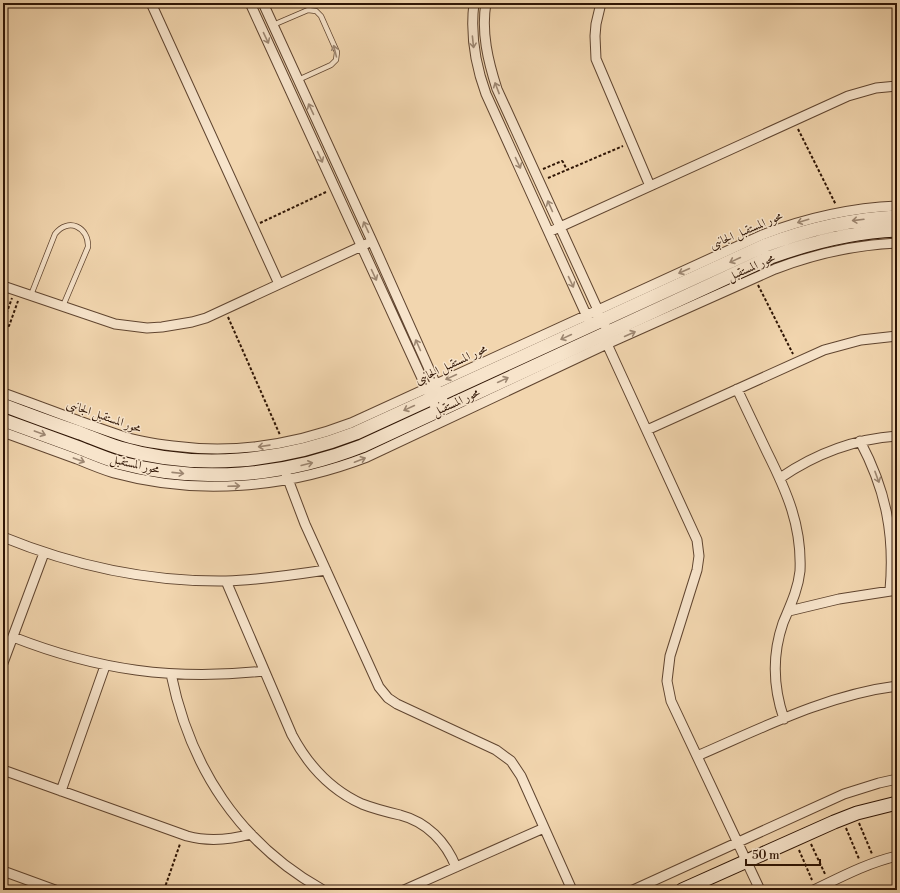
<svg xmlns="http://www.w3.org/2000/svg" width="900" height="893" font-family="'Libre Bodoni',Amiri,serif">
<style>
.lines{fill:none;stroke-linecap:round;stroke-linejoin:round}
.lane-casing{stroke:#604530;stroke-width:6}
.street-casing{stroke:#604530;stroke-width:11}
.secondary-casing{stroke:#2f1505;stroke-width:15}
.path{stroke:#2f1505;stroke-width:2;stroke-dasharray:3 2;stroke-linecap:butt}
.lane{stroke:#f7e4cb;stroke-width:4.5}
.street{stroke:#f7e4cb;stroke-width:9}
.secondary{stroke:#f7e4cb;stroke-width:13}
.oneway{stroke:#9d8772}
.labels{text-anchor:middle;stroke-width:3;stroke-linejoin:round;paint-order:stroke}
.street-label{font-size:12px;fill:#2f1505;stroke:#f7e4cb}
</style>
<rect width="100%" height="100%" fill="#f2d6af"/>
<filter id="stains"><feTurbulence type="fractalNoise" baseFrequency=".005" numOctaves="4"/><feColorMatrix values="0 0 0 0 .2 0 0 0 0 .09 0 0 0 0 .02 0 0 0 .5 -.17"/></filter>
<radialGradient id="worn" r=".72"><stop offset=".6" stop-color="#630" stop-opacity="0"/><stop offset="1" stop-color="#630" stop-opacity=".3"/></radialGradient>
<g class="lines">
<defs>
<path id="lane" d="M273,25l35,-15 8,1 5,5 16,36 -1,8 -5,5 -33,15
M31,295l24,-61c13,-17 34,-7 33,13l-25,59"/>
<path id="street" d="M151,3l128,281
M250,3l187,408
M263,3l109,238 74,166
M474,3c-4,32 1,61 12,91l103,227
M486,3c-5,29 2,58 11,86l111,243 1,6 -2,6 90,196 2,16 -2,14 -27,86 -3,25 4,20 89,189
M601,3l-5,21 -1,12 1,23 54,127
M549,232l299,-136 28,-8 21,-2
M3,286l112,38 32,4 15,-1 30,-5 14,-4 160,-74
M737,389c10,21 20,42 30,63 20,40 35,74 33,119 -2,19 -10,35 -17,52 -11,32 -10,64 1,96
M3,393c40,14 79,30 119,43 17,6 34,8 51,10 61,8 121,-1 178,-23l411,-188c44,-17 88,-27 135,-29
M647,430l177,-80 37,-10 36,-4
M3,432c25,9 49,18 74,27 12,5 24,10 37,14 84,23 172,15 253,-16l240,-113 168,-75c39,-15 79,-24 122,-26
M860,441c26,49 35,94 30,149
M286,474l19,50 74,163 9,11 9,6 99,46 15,11 10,15 51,114
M780,478c35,-24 74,-39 117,-42
M3,537c71,29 146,45 223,44 34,-1 67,-6 100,-11
M226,581l66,154c16,30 39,55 70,69 13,5 25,8 38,11 27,7 46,27 56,52
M789,611l50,-12 58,-9
M13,637c84,33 161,44 251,34
M3,663l41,-110
M171,674c19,93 68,169 152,216
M697,756c65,-28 129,-61 200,-70
M3,770l184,66c22,6 42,4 64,-2
M61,791l44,-125
M3,871l52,19
M404,890l140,-62
M633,890l211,-96 35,-11 18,-4
M814,890c27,-13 53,-27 83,-34"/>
<path id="secondary" d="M3,405c26,10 51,19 77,28 13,5 27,11 40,15 78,23 161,14 236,-15l410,-188c43,-16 85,-26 131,-28
M3,420c25,9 49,18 74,27 13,5 27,11 40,15 82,22 166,15 245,-16l409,-189c41,-15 82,-25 126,-27
M682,890l152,-68 23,-9 40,-10"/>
</defs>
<!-- lane casing -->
<use href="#lane" class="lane-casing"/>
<!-- street casing -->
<use href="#street" class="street-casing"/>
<!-- secondary casing -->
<use href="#secondary" class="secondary-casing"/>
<!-- path -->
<path class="path" d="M798,129l38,76
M543,169l19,-8 1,1 4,8
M548,178l75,-32
M260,223l66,-31
M758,285l35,69
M228,317l52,118
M3,323l9,-25
M3,325l6,1 9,-25
M3,331l2,-5
M859,823l13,31
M846,828l13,31
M811,844l14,30
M799,850l13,30
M164,890l16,-46"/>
<!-- lane -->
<use href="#lane" class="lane"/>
<!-- street -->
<use href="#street" class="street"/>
<!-- secondary -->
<use href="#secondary" class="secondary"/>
</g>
<!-- one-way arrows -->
<defs><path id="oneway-shaft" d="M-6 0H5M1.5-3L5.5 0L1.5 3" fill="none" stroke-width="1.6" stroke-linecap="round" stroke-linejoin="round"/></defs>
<g class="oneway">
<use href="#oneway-shaft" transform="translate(266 38) rotate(65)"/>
<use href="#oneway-shaft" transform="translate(473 42) rotate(84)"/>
<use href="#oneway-shaft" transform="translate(335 51) rotate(-104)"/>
<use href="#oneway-shaft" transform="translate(497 88) rotate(-111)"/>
<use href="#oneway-shaft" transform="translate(311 109) rotate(-115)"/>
<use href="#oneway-shaft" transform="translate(320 157) rotate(65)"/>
<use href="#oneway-shaft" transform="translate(518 163) rotate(65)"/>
<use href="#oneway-shaft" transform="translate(550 206) rotate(-114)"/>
<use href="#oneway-shaft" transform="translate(858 220) rotate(173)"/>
<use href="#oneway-shaft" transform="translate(803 221) rotate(163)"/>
<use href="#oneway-shaft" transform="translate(366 227) rotate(-115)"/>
<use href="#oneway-shaft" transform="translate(735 260) rotate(155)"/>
<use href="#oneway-shaft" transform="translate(684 271) rotate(156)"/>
<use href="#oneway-shaft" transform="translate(374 275) rotate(65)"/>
<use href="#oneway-shaft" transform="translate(571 282) rotate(65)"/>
<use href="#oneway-shaft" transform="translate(630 334) rotate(-24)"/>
<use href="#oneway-shaft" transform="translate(566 337) rotate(155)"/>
<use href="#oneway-shaft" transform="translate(418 345) rotate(-114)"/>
<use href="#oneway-shaft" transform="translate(451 377) rotate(155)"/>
<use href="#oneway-shaft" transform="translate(503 380) rotate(-25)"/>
<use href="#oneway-shaft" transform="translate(409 408) rotate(155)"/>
<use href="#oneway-shaft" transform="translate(40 433) rotate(20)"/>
<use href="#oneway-shaft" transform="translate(264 446) rotate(172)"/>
<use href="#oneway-shaft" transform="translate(79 460) rotate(20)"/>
<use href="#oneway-shaft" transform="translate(360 460) rotate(-21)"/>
<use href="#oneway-shaft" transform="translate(307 464) rotate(-14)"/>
<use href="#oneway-shaft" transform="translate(178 473) rotate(6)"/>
<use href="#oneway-shaft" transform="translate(877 477) rotate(70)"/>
<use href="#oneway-shaft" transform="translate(234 486) rotate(-2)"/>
</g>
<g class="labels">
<!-- street labels -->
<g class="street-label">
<text transform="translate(746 230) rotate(-23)" y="4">محور المستقبل الجانبى</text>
<text transform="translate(751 267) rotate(-24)" y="4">محور المستقبل</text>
<text transform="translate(451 364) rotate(-25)" y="4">محور المستقبل الجانبى</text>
<text transform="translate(456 402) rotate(-25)" y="4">محور المستقبل</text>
<text transform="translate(104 416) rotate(19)" y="4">محور المستقبل الجانبى</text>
<text transform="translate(135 464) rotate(13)" y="4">محور المستقبل</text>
</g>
</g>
<!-- margin -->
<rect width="900" height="893" fill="none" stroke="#f2d6af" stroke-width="16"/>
<rect x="4" y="4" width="892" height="885" fill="none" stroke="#2f1505" stroke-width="2"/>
<rect x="8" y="8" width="884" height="877" fill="none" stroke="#2f1505"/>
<!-- scale -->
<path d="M746 859v6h74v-6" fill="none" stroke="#2f1505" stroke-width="2"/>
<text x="752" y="859" font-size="12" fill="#2f1505" stroke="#f7e4cb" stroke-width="3" paint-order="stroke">50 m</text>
<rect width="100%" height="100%" filter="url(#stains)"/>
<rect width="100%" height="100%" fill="url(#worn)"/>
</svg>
